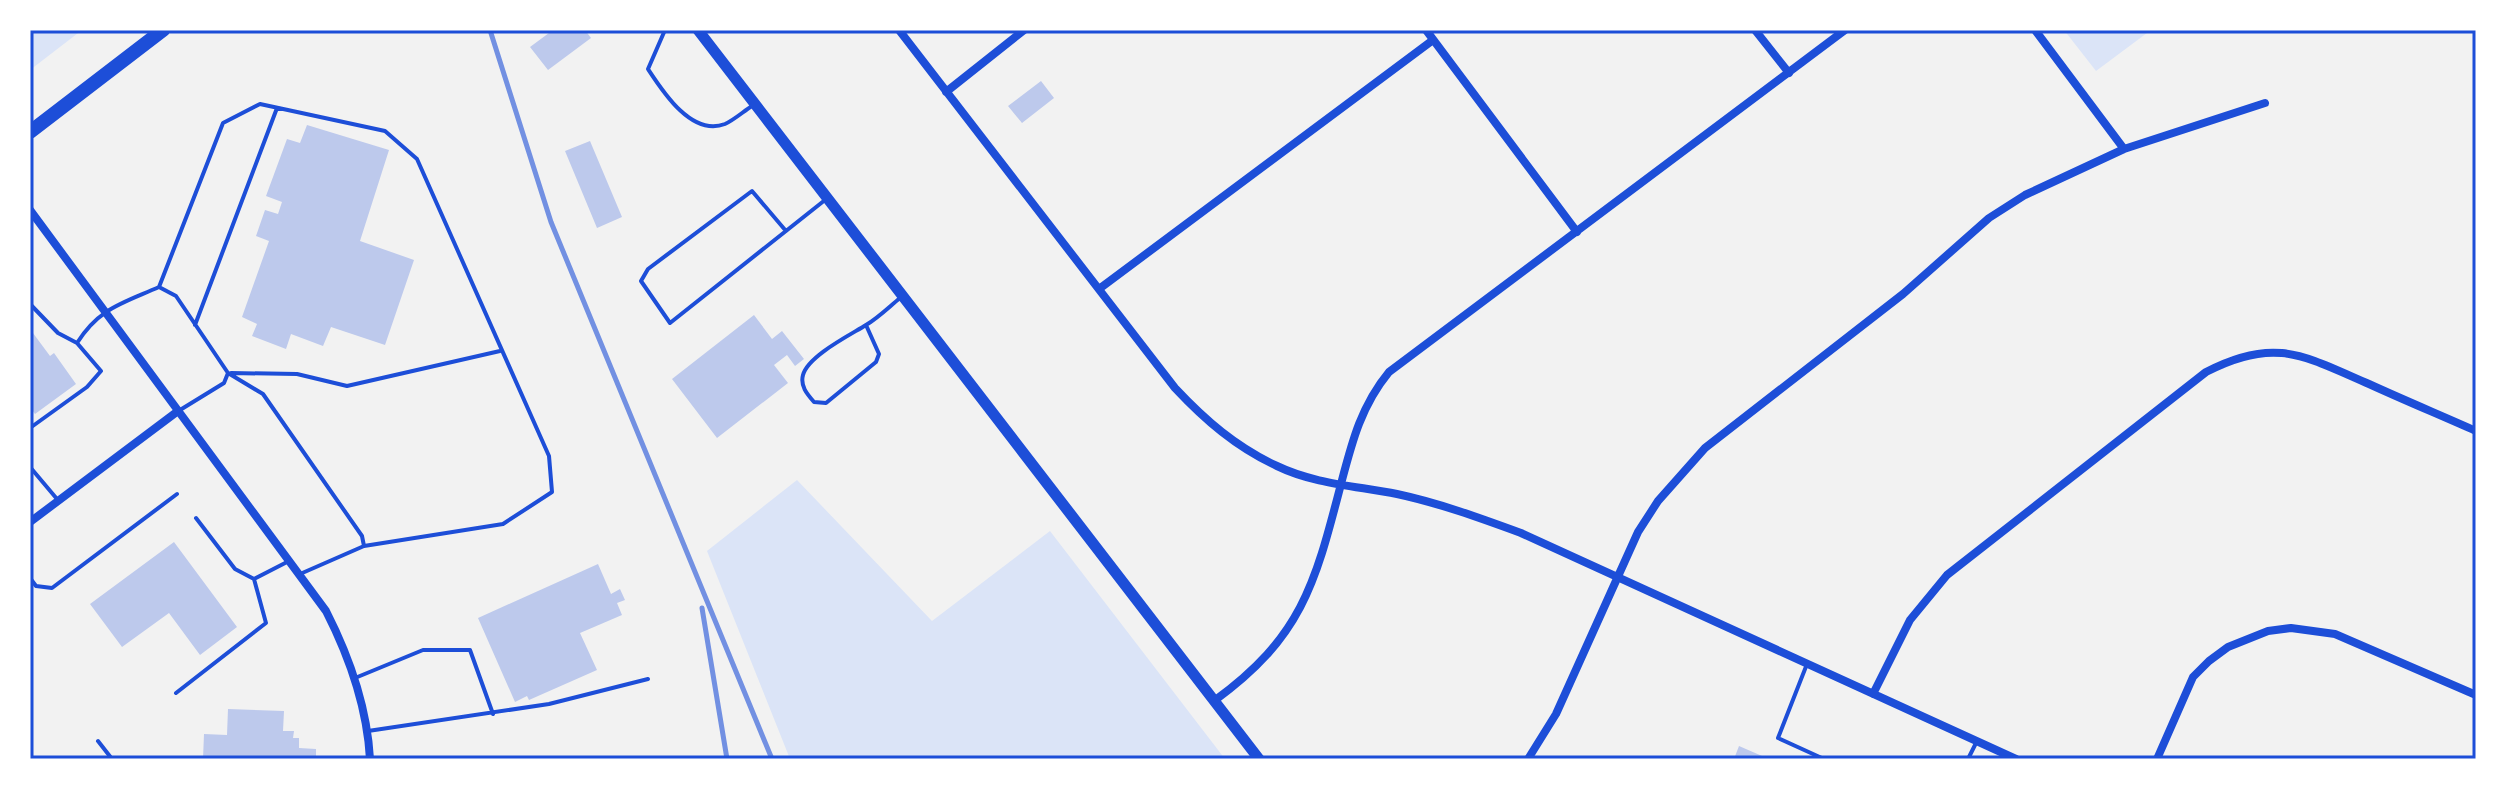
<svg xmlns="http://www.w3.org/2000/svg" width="2506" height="789" font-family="'Varela Round',sans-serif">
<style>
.green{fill:#dbe4f7}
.building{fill:#bdc9ec}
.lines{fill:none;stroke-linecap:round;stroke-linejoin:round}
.service{stroke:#1d4ed8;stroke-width:4}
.minor{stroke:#1d4ed8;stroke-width:8}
.tertiary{stroke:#1d4ed8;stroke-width:11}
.trunk{stroke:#1d4ed8;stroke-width:14}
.rail{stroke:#7290e2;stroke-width:5}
.neatline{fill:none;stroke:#1d4ed8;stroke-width:3}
</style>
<rect width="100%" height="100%" fill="#f2f2f2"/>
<!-- green -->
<path class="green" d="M30,30h52l-52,40z
M2064,30h87l-55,41z
M797,480l135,141 118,-90 175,228h-435l-83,-208z"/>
<!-- building -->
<path class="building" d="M553,30h32l6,8 -43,32 -18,-23z
M1041,81l13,17 -32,25 -14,-17z
M307,125l82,25 -29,91 54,19 -29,85 -54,-18 -8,19 -32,-12 -5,15 -34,-13 5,-12 -15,-7 27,-76 -13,-5 9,-26 13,4 4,-12 -16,-6 21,-57 13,4z
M590,141l32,76 -25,11 -32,-77z
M754,315l18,24 10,-8 22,28 -9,7 -8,-11 -13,10 14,18 -71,55 -45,-59z
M30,329l20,27 4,-3 22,31 -41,30 -5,-7z
M174,542l63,85 -37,28 -31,-42 -47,34 -32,-43z
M598,564l13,30 9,-5 5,11 -8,3 5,12 -42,18 17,37 -68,30 -2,-4 -12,6 -37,-84z
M228,709l56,2 -1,20h11l-1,7h6v10l17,1v10h-113l1,-25 23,1z
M1739,746l30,13h-35z"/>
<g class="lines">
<!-- service -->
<path class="service" d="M665,30l-17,39c15,23 44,68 77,55 9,-4 19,-13 27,-18
M786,231l-34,-40 -104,78 -7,12 29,42 155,-123
M159,287l64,-164 37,-19 125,27 32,28 132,297 3,36 -49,32 -139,22
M30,304l28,29 19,10
M195,325l82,-217
M866,325l13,29 -3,8 -50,41 -12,-1c-7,-8 -14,-16 -11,-27 5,-19 47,-40 63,-50 12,-7 23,-18 34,-27
M228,373l35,21 99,142 2,10 -64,28
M231,373l66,1 50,12 153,-35
M30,428l57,-41 14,-16 -24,-28c22,-35 46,-40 82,-56l17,9 52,77 -4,10 -44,27
M30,467l27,32
M196,518l39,51 19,10 35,-18
M30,578l6,8 16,2 125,-94
M1807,664l-29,74 46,21
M355,678l68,-28h47l23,64
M176,693l90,-70 -12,-44
M368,731l181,-27 99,-25
M98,741l14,18
M1968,759l8,-16"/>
<!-- minor -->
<path class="minor" d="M899,30l276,358c30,32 61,59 102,78 37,18 80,20 120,28 42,9 83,24 124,39l495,226
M1426,30l151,202
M1755,30l34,43
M2035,30l89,119
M946,92l78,-62
M30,210l296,401c24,47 41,95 44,148
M1099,289l334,-249
M30,522l148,-111
M1873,694l37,-74 37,-45 259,-203c69,-36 98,-16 163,12 35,16 71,31 107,47
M1214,701c88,-64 101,-117 127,-217 11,-42 20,-78 48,-112l456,-342
M1528,759l28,-45 82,-182 20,-31 47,-53 198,-154 86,-76 36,-23 99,-46 141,-46
M2157,759l36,-82 16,-16 19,-14 40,-16 23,-3 44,6 141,61"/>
<!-- tertiary -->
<path class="tertiary" d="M698,30l561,729"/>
<!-- trunk -->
<path class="trunk" d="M30,132l133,-102"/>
<!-- rail -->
<path class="rail" d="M490,30l61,192 221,537
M702,608l25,151"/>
</g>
<!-- border -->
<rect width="2506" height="789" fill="none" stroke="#ffffff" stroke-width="64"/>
<rect x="32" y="32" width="2442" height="725" class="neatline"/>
</svg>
